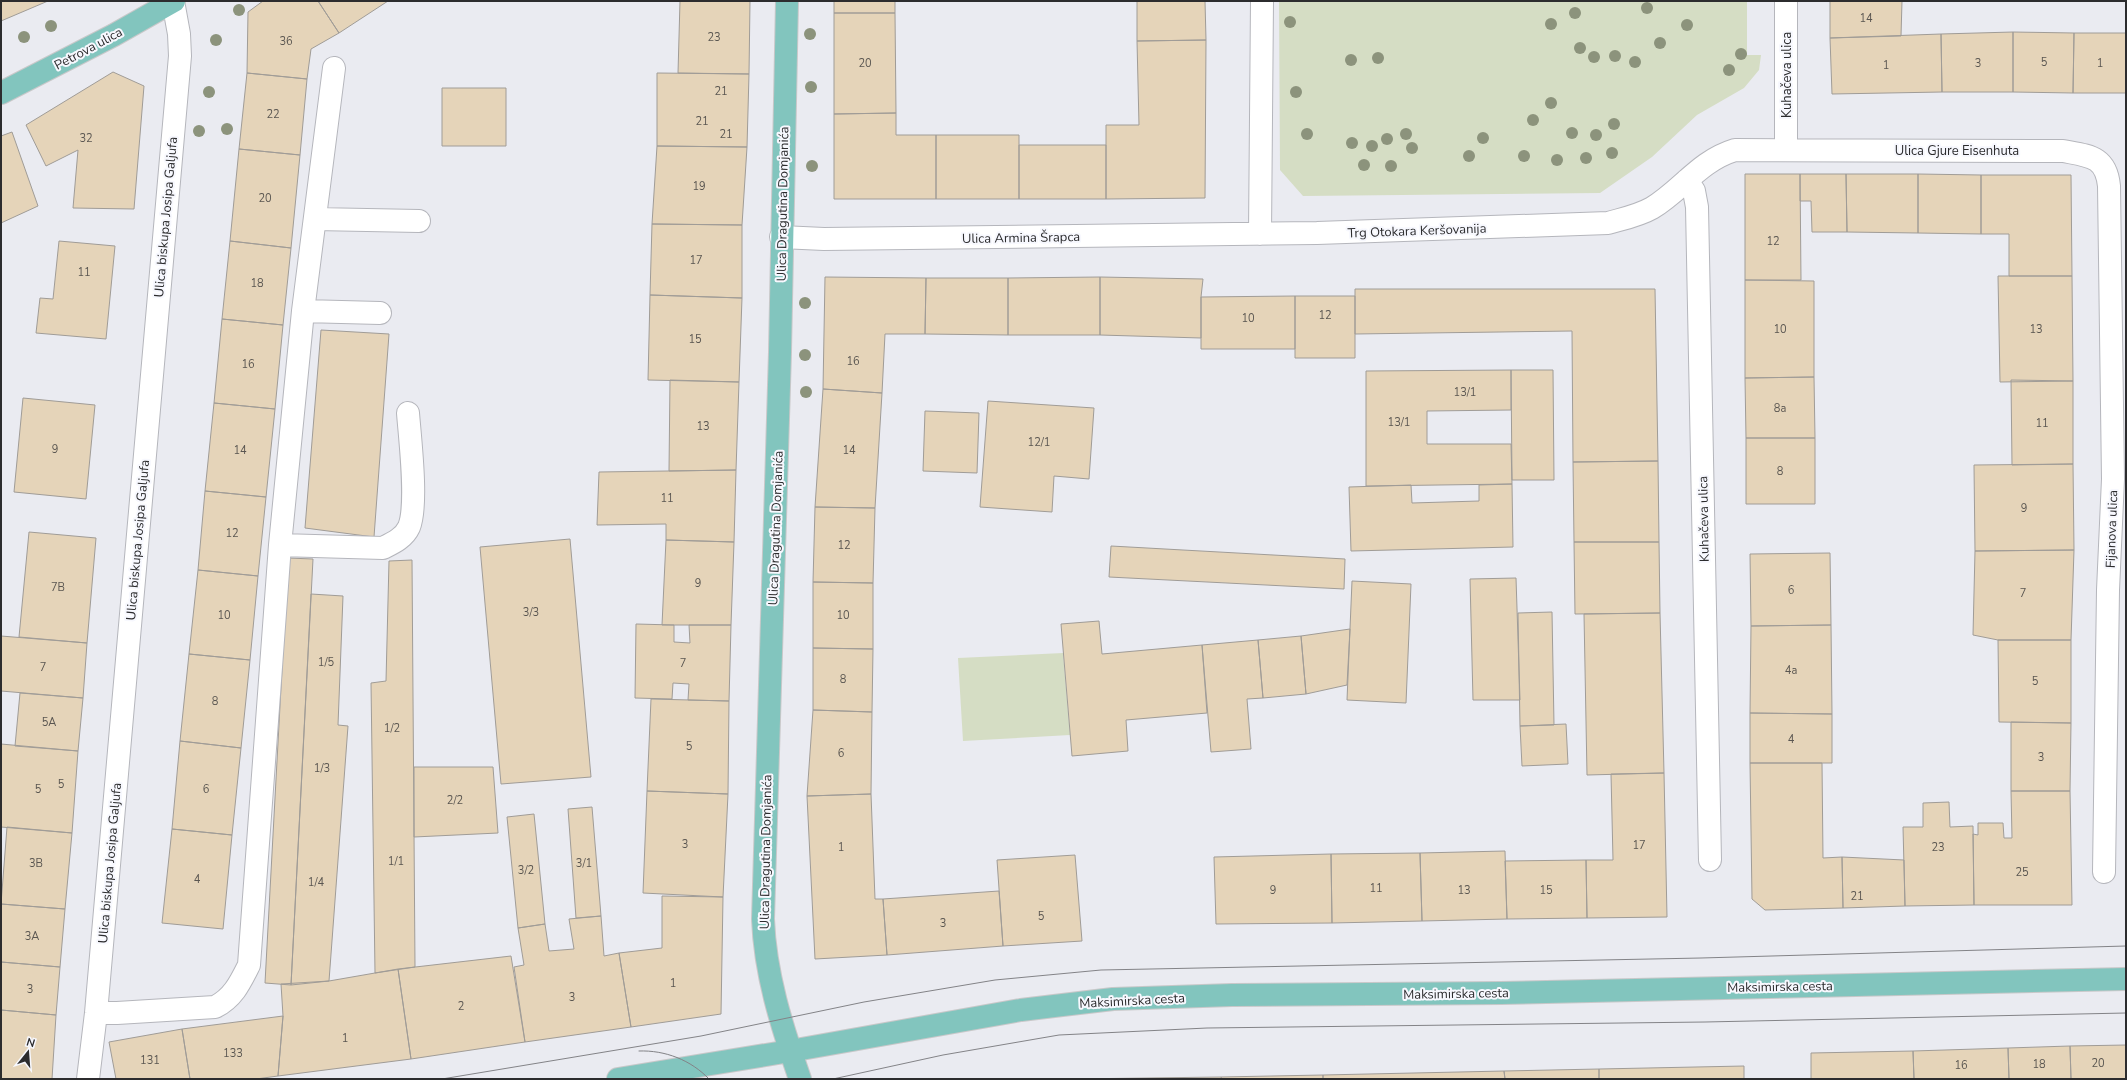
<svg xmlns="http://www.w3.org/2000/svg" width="2127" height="1080" font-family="'Nunito Sans',sans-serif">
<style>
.green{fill:#d5ddc4}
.building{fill:#e5d4b9;stroke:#a09c97}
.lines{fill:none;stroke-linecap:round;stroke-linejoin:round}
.minor-casing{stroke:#b5b6bc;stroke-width:24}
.major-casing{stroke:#c8c8c9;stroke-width:24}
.minor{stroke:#fff;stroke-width:22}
.major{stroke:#82c5be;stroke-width:22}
.tram{stroke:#838387;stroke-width:1}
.tree{fill:#8c937c}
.labels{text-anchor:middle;stroke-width:4;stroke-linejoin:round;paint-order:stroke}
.number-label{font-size:11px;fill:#5a5651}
.street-label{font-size:13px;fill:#2c2c2e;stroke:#f7f8fe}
</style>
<rect width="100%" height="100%" fill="#eaebf1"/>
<!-- green -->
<path class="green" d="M1279,1h468v54h14l-2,15 -15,18 -47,27 -45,42 -52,36 -297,3 -23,-26z
M1063,653l7,82 -107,6 -5,-83z"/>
<!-- building -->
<path class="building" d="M1,1h47l-47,20z
M263,1h55l21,32 -28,16 -4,30 -60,-6 1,-61z
M318,1h70l-49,32z
M680,1h70l-1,73 -71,-1z
M834,1h61v12h-61z
M1137,1h68l1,39 -69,1z
M1830,1h72l-1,35 -71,2z
M834,13h61l1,100 -62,1z
M2013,32l61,1 -1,60 -60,-1z
M2013,32v60h-71l-1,-58z
M2074,33h52v60h-53z
M1941,34l1,58 -110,2 -2,-56z
M1206,40l-1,158 -99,1v-74h33l-2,-84z
M113,72l31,14 -10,123 -61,-1 5,-58 -32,16 -20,-41z
M247,73l60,6 -7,76 -61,-6z
M657,73l92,1 -2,73 -90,-1z
M442,88h64v58h-64z
M896,113v22h40v64h-102v-85z
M12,132l26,74 -37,17v-87z
M936,135h83v64h-83z
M1019,145h87v54h-87z
M657,146l90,1 -5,78 -90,-1z
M239,149l61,6 -9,93 -61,-7z
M1745,174h55l1,106h-56z
M1800,174h46l1,58h-35l-1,-31h-11z
M1846,174h72v59l-71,-1z
M1918,174l63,1v59l-63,-1z
M1981,175h90l1,101h-63v-42h-28z
M652,224l90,1v73l-92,-3z
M59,241l56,5 -9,93 -70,-6 4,-35 13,1z
M230,241l61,7 -8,77 -61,-6z
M1998,276h74l1,105 -73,1z
M825,277l101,1 -1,56h-40l-3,59 -59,-4z
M1100,277v58h-92v-57z
M1100,277l103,2 -2,18v41l-101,-3z
M926,278h82v57l-83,-1z
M1745,280l69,1v96l-69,1z
M1355,289h300l3,172 -85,1 -1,-131 -217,3z
M650,295l92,3 -3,84 -91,-2z
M1295,296h60v62h-60z
M1295,296v53h-94v-52z
M222,319l61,6 -8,84 -61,-6z
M321,330l68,4 -15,203 -69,-9z
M1511,370v40l-84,1v33h84l1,40 -146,2v-115z
M1511,370h42l1,110h-42z
M1814,377l1,61h-69l-1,-60z
M670,380l69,2 -3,88 -67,1z
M2011,380l62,1v83l-61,1z
M823,389l59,4 -7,115 -60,-1z
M23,398l72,7 -9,94 -72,-7z
M988,401l106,7 -5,71 -35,-3 -2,36 -72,-5z
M214,403l61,6 -9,88 -61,-6z
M925,411l54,2 -2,60 -54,-2z
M1746,438h69v66h-69z
M1658,461l1,81h-85l-1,-80z
M2073,464l1,86 -99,1 -1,-86z
M736,470l-2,72 -68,-2v-16l-69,1 2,-53z
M1512,484l1,63 -162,4 -2,-64 62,-2 1,18 67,-2v-16z
M205,491l61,6 -8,79 -60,-6z
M815,507l60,1 -2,75 -60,-1z
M29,532l67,6 -9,105 -68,-6z
M570,539l21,238 -90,7 -21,-237z
M666,540l68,2 -3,83h-69z
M1574,542h85l1,71 -85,1z
M1111,546l234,13 -1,30 -235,-12z
M2074,550l-3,90h-73l-25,-5 2,-84z
M1830,553l1,72 -80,1 -1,-72z
M288,558l25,1 -22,426 -26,-2z
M412,560l3,407 -40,6 -4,-290 15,-2 3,-120z
M198,570l60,6 -8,84 -61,-6z
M1516,578l4,122h-47l-3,-121z
M1352,581l59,3 -5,119 -59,-3z
M813,582l60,1v66l-60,-1z
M311,594l32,2 -5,129 10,1 -19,255 -38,4z
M1552,612l2,113 -34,1 -2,-113z
M1660,613l4,160 -77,2 -3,-161z
M1099,621l3,33 100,-9 5,68 -81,7 2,31 -56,5 -11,-132z
M636,624l38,1v17l16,1 -1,-18h42l-2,76 -41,-1 1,-16 -16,-1 -1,16 -37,-1z
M1831,625l1,89 -82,-1 1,-87z
M1350,629l-3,56 -41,9 -5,-58z
M1,636l86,7 -4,55 -82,-7z
M1301,636l5,58 -43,4 -5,-58z
M1258,640l5,58 -16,1 4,50 -40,3 -9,-107z
M1998,640h73v83l-72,-1z
M813,648l60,1 -1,63 -59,-2z
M189,654l61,6 -9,88 -61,-7z
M20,693l63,5 -5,53 -63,-5z
M651,699l78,2 -1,93 -81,-3z
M813,710l59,2 -1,82 -64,2z
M1750,713l82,1v49h-82z
M2011,722l60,1 -1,68h-59z
M1566,724l2,40 -46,2 -2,-40z
M180,741l61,7 -9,87 -60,-6z
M1,744l77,7 -6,82 -71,-6z
M1750,763h72l1,95 19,-1 1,51 -78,2 -13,-11z
M414,767h79l5,66 -84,4z
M1664,773l3,144 -80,1 -1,-58h27l-2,-86z
M647,791l81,3 -5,103 -80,-4z
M2011,791h59l2,114h-98l-1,-71 5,1v-12h25l1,15h8z
M871,794l4,105h8l4,56 -72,4 -8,-163z
M1949,802l1,25 23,-1 1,79 -69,1 -2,-79h20v-24z
M592,807l9,109 -25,2 -8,-109z
M534,814l11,110 -27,4 -11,-111z
M7,827l65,6 -7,76 -64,-5z
M172,829l60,6 -9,94 -61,-6z
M1505,851l2,68 -85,2 -2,-68z
M1420,853l2,68 -90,2 -1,-69z
M1331,854l1,69 -116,1 -2,-67z
M1075,855l7,86 -79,5 -6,-86z
M1842,857l62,3 1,46 -62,2z
M1586,860l1,58 -80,1 -2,-58z
M999,891l4,55 -116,9 -4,-56z
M662,896l61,1 -2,117 -90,13 -12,-74 43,-5z
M1,904l64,5 -5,58 -59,-5z
M601,916l3,40 15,-3 12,74 -106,15 -11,-75 10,-2 -6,-37 27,-4 4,27 25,-2 -5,-30z
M511,956l14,86 -114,17 -13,-90z
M1,962l59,5 -4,48 -55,-5z
M398,969l13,90 -133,17 5,-60 -2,-32 48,-3z
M1,1010l55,5 -4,64h-51z
M283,1016l-5,60 -22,3h-66l-8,-50z
M182,1029l8,50h-74l-7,-37z
M2126,1045v34h-55l-1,-33z
M2070,1046l1,33h-62l-1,-31z
M2008,1048l1,31h-95l-1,-28z
M1913,1051l1,28h-103v-26z
M1744,1066v13h-145v-10z
M1599,1069v10h-94l-1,-8z
M1504,1071l1,8h-182v-4z
M1323,1075v4h-101l-1,-2z
M1221,1077l1,2h-150z"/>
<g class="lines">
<defs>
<path id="minor" d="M1786,149v-148
M1687,180l7,11 3,16 13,653
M315,219l104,2
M1260,234l2,-233
M781,237l43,2 493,-6 291,-10c14,-4 30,-7 44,-15 30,-18 47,-47 83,-58l328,1c26,5 43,5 46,35l4,293 -5,111 -4,282
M303,311l77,2
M280,545l103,3c10,-5 21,-10 26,-21 9,-22 1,-88 -1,-114
M96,1013h21l98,-6c18,-9 25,-24 34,-42l31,-420 23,-234 31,-243
M88,1079l8,-66 84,-957 -1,-22 -6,-33"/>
<path id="major" d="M787,1l-7,351 -17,567c2,55 19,108 37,160
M1,93l113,-58 60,-34
M618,1079l172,-28 231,-41 92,-11 119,-4 269,-2 625,-14"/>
</defs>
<!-- minor casing -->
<use href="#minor" class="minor-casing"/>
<!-- major casing -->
<use href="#major" class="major-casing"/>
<!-- minor -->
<use href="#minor" class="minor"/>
<!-- major -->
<use href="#major" class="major"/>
<!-- tram -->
<path class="tram" d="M639,1051c26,-1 52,9 70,28
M442,1079l259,-43 163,-34 131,-22 106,-10 600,-12 425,-12
M833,1079l110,-24 116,-20 148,-7 498,-6 421,-9"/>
</g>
<!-- trees -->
<g class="tree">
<circle cx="1647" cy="8" r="6"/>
<circle cx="239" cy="10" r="6"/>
<circle cx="1575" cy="13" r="6"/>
<circle cx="1290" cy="22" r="6"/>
<circle cx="1551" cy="24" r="6"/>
<circle cx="1687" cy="25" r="6"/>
<circle cx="51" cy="26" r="6"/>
<circle cx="810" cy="34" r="6"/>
<circle cx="24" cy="37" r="6"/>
<circle cx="216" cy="40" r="6"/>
<circle cx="1660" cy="43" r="6"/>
<circle cx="1580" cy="48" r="6"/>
<circle cx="1741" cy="54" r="6"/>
<circle cx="1615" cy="56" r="6"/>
<circle cx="1594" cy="57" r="6"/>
<circle cx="1378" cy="58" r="6"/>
<circle cx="1351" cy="60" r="6"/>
<circle cx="1635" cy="62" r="6"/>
<circle cx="1729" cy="70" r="6"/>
<circle cx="811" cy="87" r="6"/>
<circle cx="209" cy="92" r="6"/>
<circle cx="1296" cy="92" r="6"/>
<circle cx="1551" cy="103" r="6"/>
<circle cx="1533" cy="120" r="6"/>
<circle cx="1614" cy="124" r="6"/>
<circle cx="227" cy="129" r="6"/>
<circle cx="199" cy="131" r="6"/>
<circle cx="1572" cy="133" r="6"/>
<circle cx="1307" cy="134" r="6"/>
<circle cx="1406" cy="134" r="6"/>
<circle cx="1596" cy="135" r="6"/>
<circle cx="1483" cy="138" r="6"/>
<circle cx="1387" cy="139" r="6"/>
<circle cx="1352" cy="143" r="6"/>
<circle cx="1372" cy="146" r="6"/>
<circle cx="1412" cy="148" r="6"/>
<circle cx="1612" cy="153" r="6"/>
<circle cx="1469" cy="156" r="6"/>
<circle cx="1524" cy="156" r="6"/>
<circle cx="1586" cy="158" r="6"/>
<circle cx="1557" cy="160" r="6"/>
<circle cx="1364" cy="165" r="6"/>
<circle cx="812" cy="166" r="6"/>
<circle cx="1391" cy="166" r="6"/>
<circle cx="805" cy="303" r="6"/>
<circle cx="805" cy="355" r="6"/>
<circle cx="806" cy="392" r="6"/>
</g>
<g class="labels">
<!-- number labels -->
<g class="number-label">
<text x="1866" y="22">14</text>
<text x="714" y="41">23</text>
<text x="286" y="45">36</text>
<text x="2044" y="66">5</text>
<text x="865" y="67">20</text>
<text x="1978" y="67">3</text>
<text x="2100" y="67">1</text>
<text x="1886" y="69">1</text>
<text x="721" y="95">21</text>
<text x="273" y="118">22</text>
<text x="702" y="125">21</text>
<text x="726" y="138">21</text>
<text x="86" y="142">32</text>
<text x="699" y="190">19</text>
<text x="265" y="202">20</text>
<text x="1773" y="245">12</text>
<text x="696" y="264">17</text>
<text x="84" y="276">11</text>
<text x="257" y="287">18</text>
<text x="1325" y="319">12</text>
<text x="1248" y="322">10</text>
<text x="1780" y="333">10</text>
<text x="2036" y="333">13</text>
<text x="695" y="343">15</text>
<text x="853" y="365">16</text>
<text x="248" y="368">16</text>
<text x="1465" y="396">13/1</text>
<text x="1780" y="412">8a</text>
<text x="1399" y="426">13/1</text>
<text x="2042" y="427">11</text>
<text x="703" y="430">13</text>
<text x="1039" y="446">12/1</text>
<text x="55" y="453">9</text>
<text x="240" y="454">14</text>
<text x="849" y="454">14</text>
<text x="1780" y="475">8</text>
<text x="667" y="502">11</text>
<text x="2024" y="512">9</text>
<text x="232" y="537">12</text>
<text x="844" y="549">12</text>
<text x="698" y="587">9</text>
<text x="58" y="591">7B</text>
<text x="1791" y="594">6</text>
<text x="2023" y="597">7</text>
<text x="531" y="616">3/3</text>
<text x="224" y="619">10</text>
<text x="843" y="619">10</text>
<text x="326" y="666">1/5</text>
<text x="683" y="667">7</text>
<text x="43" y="671">7</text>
<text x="1791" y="674">4a</text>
<text x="843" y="683">8</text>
<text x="2035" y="685">5</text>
<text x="215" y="705">8</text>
<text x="49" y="726">5A</text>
<text x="392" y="732">1/2</text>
<text x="1791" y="743">4</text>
<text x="689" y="750">5</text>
<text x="841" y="757">6</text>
<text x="2041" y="761">3</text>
<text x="322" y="772">1/3</text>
<text x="61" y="788">5</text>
<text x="38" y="793">5</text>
<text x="206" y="793">6</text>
<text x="455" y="804">2/2</text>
<text x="685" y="848">3</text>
<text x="1639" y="849">17</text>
<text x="841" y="851">1</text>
<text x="1938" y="851">23</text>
<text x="396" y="865">1/1</text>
<text x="36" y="867">3B</text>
<text x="584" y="867">3/1</text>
<text x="526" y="874">3/2</text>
<text x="2022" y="876">25</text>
<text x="197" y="883">4</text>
<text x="316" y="886">1/4</text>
<text x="1376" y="892">11</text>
<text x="1273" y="894">9</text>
<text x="1464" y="894">13</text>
<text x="1546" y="894">15</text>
<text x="1857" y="900">21</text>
<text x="1041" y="920">5</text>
<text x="943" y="927">3</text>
<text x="32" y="940">3A</text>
<text x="673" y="987">1</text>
<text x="30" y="993">3</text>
<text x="572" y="1001">3</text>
<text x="461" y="1010">2</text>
<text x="345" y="1042">1</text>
<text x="233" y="1057">133</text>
<text x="150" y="1064">131</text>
<text x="2098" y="1067">20</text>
<text x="2039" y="1068">18</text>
<text x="1961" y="1069">16</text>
</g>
<!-- street labels -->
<g class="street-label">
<text transform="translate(88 48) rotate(-28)" y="5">Petrova ulica</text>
<text transform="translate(1786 75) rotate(-90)" y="5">Kuhačeva ulica</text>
<text x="1957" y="155">Ulica Gjure Eisenhuta</text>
<text transform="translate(782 204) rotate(-89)" y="5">Ulica Dragutina Domjanića</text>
<text transform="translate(165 217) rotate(-85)" y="5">Ulica biskupa Josipa Galjufa</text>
<text transform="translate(1417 230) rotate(-2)" y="5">Trg Otokara Keršovanija</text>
<text transform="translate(1021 237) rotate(-1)" y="5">Ulica Armina Šrapca</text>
<text transform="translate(1703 519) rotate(-91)" y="5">Kuhačeva ulica</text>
<text transform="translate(775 528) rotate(-88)" y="5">Ulica Dragutina Domjanića</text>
<text transform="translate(2111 529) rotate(-88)" y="5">Fijanova ulica</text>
<text transform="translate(137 540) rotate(-85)" y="5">Ulica biskupa Josipa Galjufa</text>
<text transform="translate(765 852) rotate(-89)" y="5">Ulica Dragutina Domjanića</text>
<text transform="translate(109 863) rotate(-85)" y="5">Ulica biskupa Josipa Galjufa</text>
<text transform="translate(1780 986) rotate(-1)" y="5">Maksimirska cesta</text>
<text transform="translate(1456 993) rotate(-1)" y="5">Maksimirska cesta</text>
<text transform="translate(1132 1000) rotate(-3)" y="5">Maksimirska cesta</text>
</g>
</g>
<!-- border -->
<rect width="2127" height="1080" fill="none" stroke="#2c2c2e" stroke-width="4"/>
<!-- north arrow -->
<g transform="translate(28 1052) rotate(17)" stroke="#f7f8fe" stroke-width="3" paint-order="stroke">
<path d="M0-3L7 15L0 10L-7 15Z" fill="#2c2c2e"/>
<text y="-6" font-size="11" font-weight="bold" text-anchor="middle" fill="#2c2c2e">N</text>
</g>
</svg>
